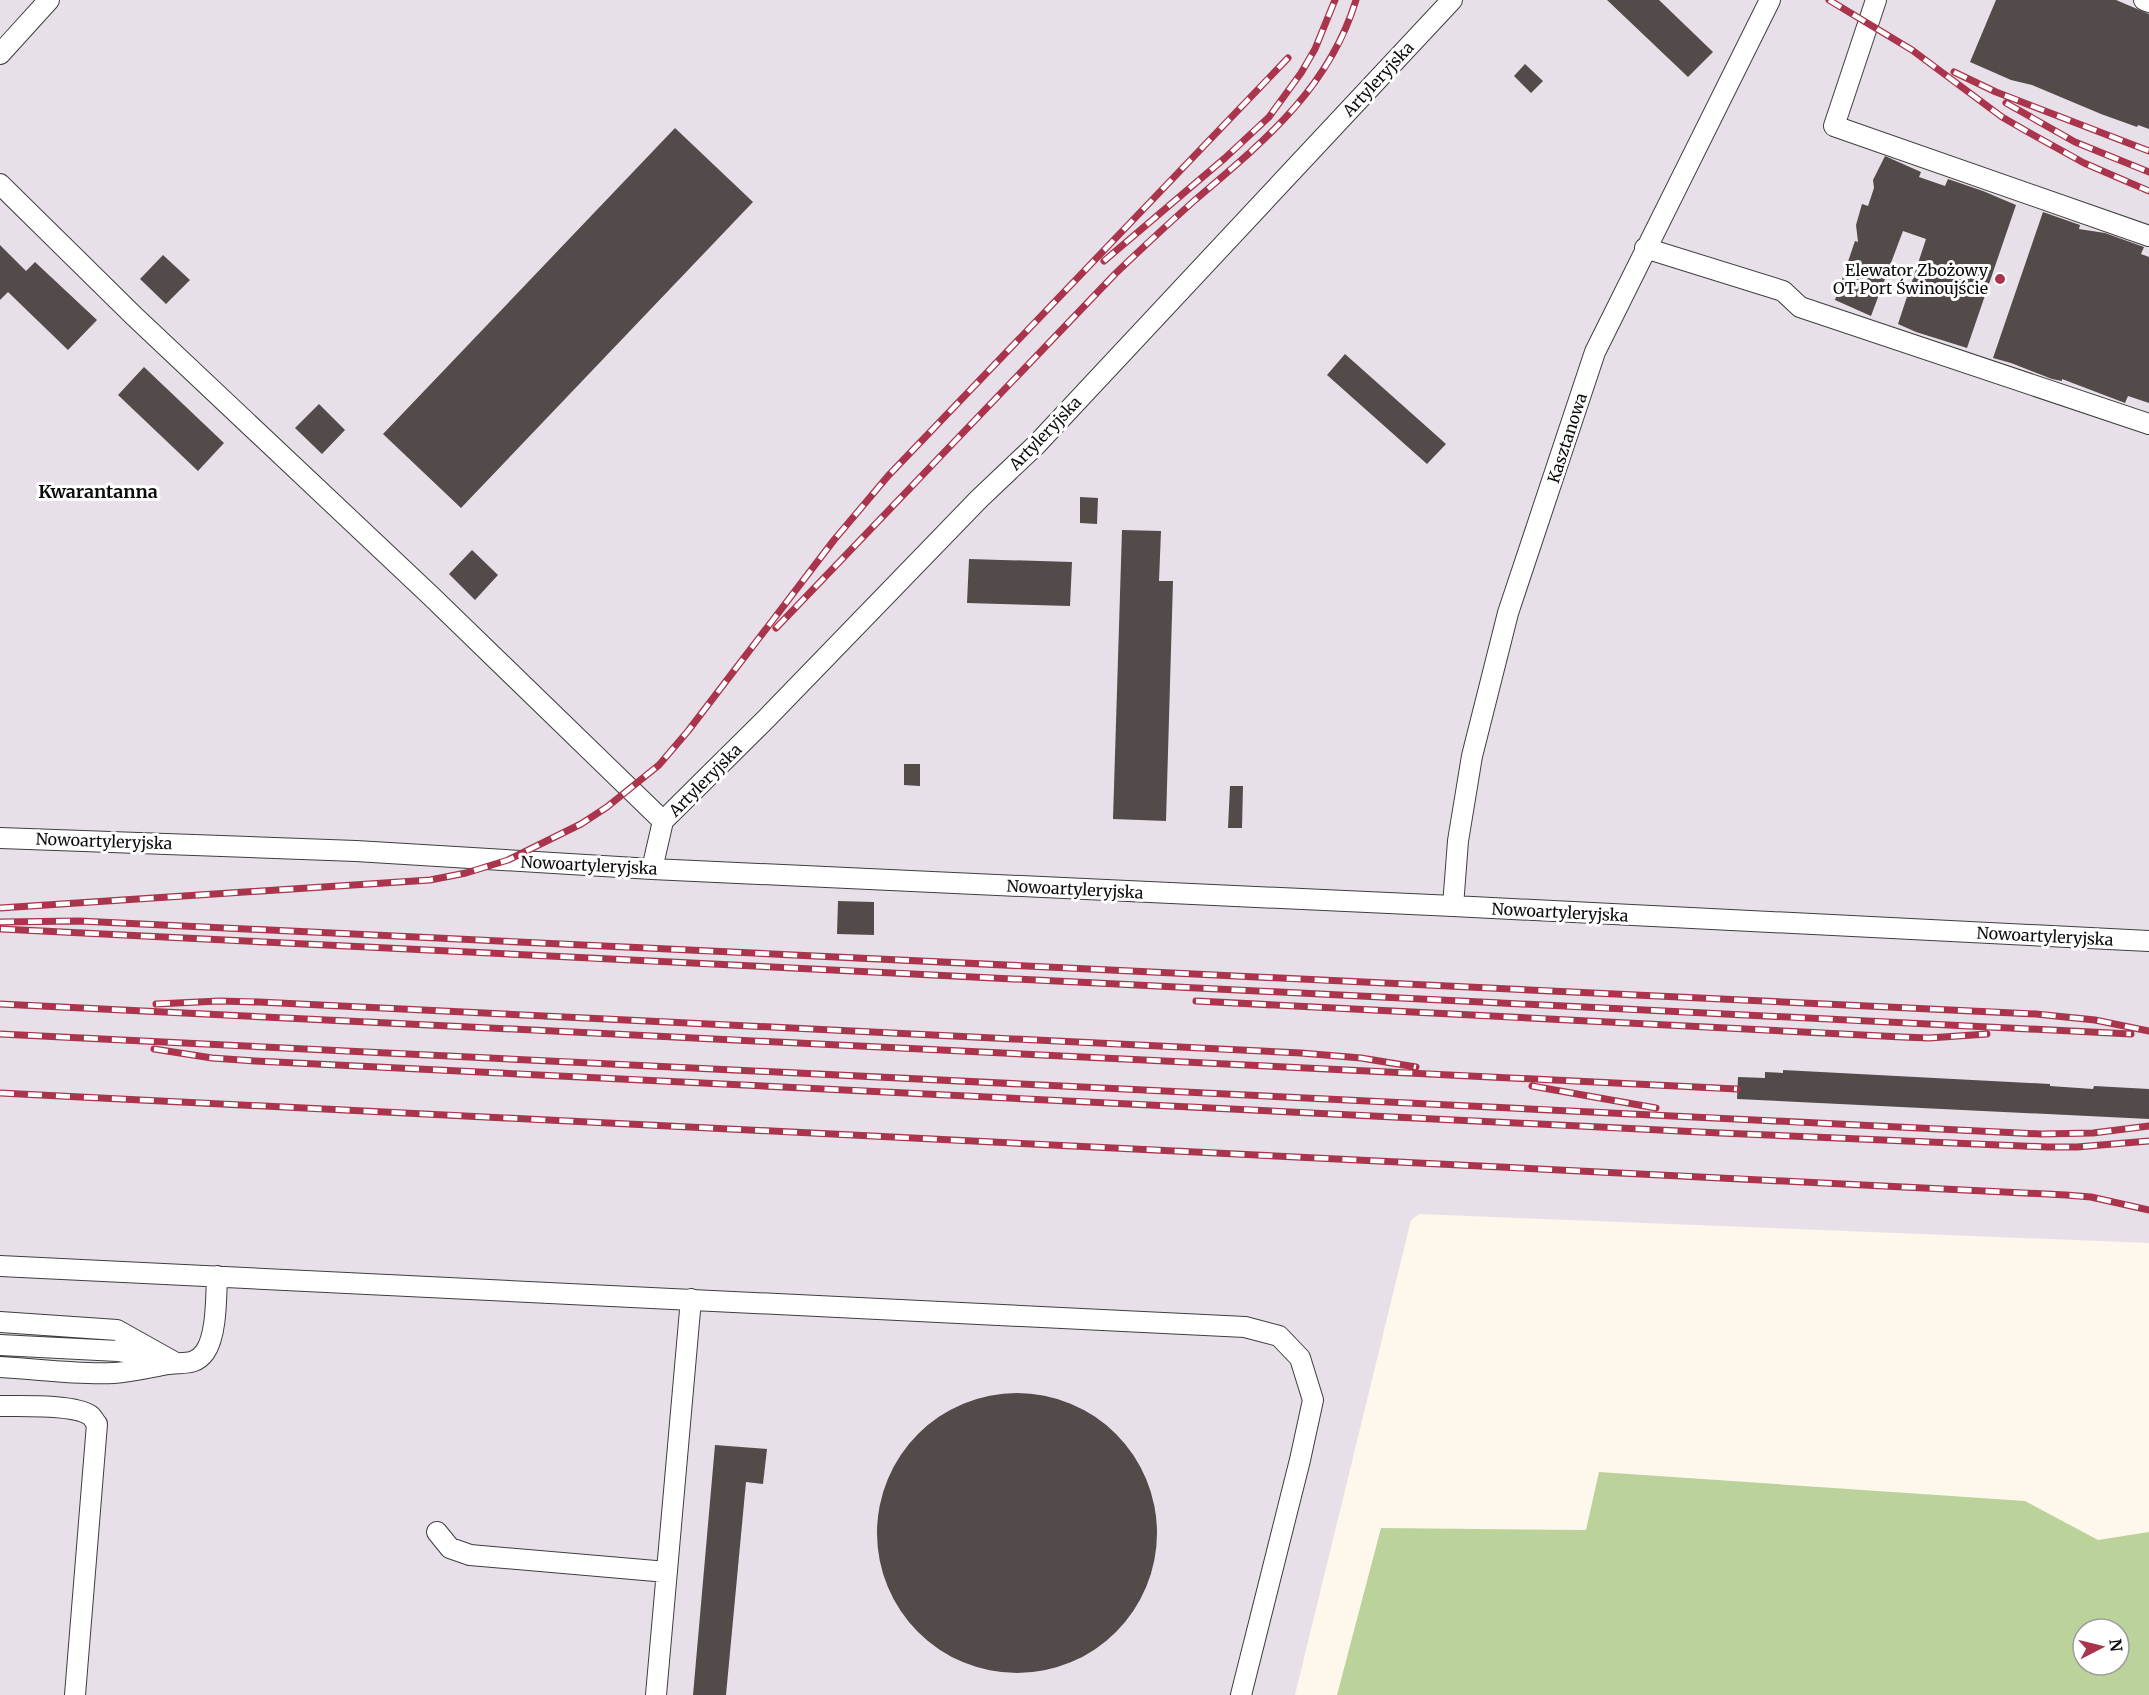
<svg xmlns="http://www.w3.org/2000/svg" width="2149" height="1695" font-family="Merriweather,serif">
<style>
.industrial{fill:#e7e0e9}
.forest{fill:#bcd29b;fill-rule:evenodd}
.building{fill:#524b49}
.lines{fill:none;stroke-linecap:round;stroke-linejoin:round}
.minor-casing{stroke:#3e3e3e;stroke-width:22}
.minor{stroke:#fff;stroke-width:20}
.rail-casing{stroke:#aa344c;stroke-width:7}
.rail{stroke:#fff;stroke-width:4.5;stroke-dasharray:14;stroke-linecap:butt}
.poi-dot{fill:#aa344c;stroke:#fff;stroke-width:2}
.labels{text-anchor:middle;stroke-width:6;stroke-linejoin:round;paint-order:stroke}
.street-label{font-size:16px;fill:#0b0b0b;stroke:#fff}
.poi-label{font-size:16px;fill:#0b0b0b;stroke:#fff;text-anchor:end}
.neighbourhood-label{font-size:18px;font-weight:bold;fill:#0b0b0b;stroke:#fff}
</style>
<rect width="100%" height="100%" fill="#fdf7ec"/>
<!-- industrial -->
<path class="industrial" d="M0,0h2149v1243l-730,-29 -8,6 -116,475h-1295z"/>
<!-- forest -->
<path class="forest" d="M1599,1472l426,29 73,39 51,-8v163h-812l44,-167 205,2zM2083,1629h36v36h-36z"/>
<!-- building -->
<path class="building" d="M1607,0h52l54,52 -25,25z
M1996,0h120l33,14v115l-11,-4 -1,2 -36,-13 -69,-29 -21,-5 -41,-18z
M1525,64l18,17 -12,12 -17,-17z
M675,128l78,74 -292,306 -78,-74z
M1885,156l36,16 -2,5 26,9 3,-7 35,12 33,14 -49,143 -51,-16 -18,-8 28,-85 -23,-8 -32,85 -36,-16 20,-59 3,1 -2,-17 6,-21 6,2 6,-18 -1,-8z
M2043,212l37,13 -1,4 26,4 39,14 -3,7 8,3v146l-21,-7 -3,7 -63,-24v2l-10,-2 -41,-16 -18,-5z
M0,245l26,26 9,-9 62,58 -29,30 -60,-58 -8,8z
M163,255l27,25 -24,24 -26,-25z
M1345,354l101,90 -19,20 -100,-89z
M144,367l80,76 -26,28 -80,-76z
M319,404l26,26 -23,24 -27,-26z
M1080,497l18,1 -1,26 -17,-1z
M1122,530l39,1 -2,50h14l-7,240 -53,-2z
M472,550l26,25 -23,25 -26,-26z
M969,559l103,3 -2,44 -103,-3z
M904,764h16v22l-16,-1z
M1230,786h13l-1,42h-14z
M838,901l36,1v33l-37,-1z
M1783,1070l267,14v2l43,3 1,-3 55,3v30l-412,-20 1,-22 27,1v-6l18,1z
M877 1533a140 140 0 1 1 280 0a140 140 0 1 1-280 0Z
M715,1445l52,4 -4,35 -17,-2 -20,213h-33z"/>
<g class="lines">
<defs>
<path id="minor" d="M1876,0l-42,126 315,110
M2144,0l5,2
M0,54l49,-54
M0,184l134,132 297,280 232,225
M1645,248l138,43 17,16 349,117
M0,838l356,13 296,18 801,37 696,35
M652,869l11,-48 104,-103 212,-219 58,-55 415,-444
M1453,906l5,-65 14,-85 36,-143 87,-261 175,-352
M0,1266l1245,61 34,9 21,22 13,42 -13,60 -59,235
M0,1322l117,8 59,33
M0,1345l118,6 38,7
M0,1367c37,2 77,8 114,6 18,-1 37,-6 55,-9 14,-2 26,2 36,-12 12,-17 11,-56 12,-76
M0,1406c20,0 77,-2 91,10 2,2 4,6 6,8l-22,271
M437,1532l13,16 20,7 197,17
M656,1695l35,-396"/>
</defs>
<!-- minor casing -->
<use href="#minor" class="minor-casing"/>
<!-- minor -->
<use href="#minor" class="minor"/>
<defs>
<path id="rail" d="M1829,0l83,50 90,67 26,15 56,31 65,28
M1954,72l42,20 153,59
M2006,103l69,39 74,30
M1104,261l121,-103 44,-41 32,-44 14,-24 20,-49
M776,628l339,-354c26,-25 53,-50 80,-74 68,-58 134,-111 161,-200
M0,908l430,-28 36,-7 42,-13 73,-36 26,-17 52,-42 29,-34 146,-191 54,-64 400,-418
M0,922l79,-1 1957,93 59,6 54,11
M1,929l2130,105
M1196,1001l706,36 27,1 58,-4
M0,1004l1737,85
M156,1004l63,-3 40,1 1042,51 60,5 55,9
M0,1034l2041,100 52,-1 56,-7
M154,1049l58,9 43,3 1465,72 327,14h30l72,-6
M1532,1086l124,22
M0,1093l2066,102 25,2 58,13"/>
</defs>
<!-- rail casing -->
<use href="#rail" class="rail-casing"/>
<!-- rail -->
<use href="#rail" class="rail"/>
</g>
<!-- markers -->
<circle class="poi-dot" cx="2000" cy="279" r="6"/>
<g class="labels">
<!-- street labels -->
<g class="street-label">
<text transform="translate(1378 79) rotate(-47)" y="6">Artyleryjska</text>
<text transform="translate(1045 433) rotate(-46)" y="6">Artyleryjska</text>
<text transform="translate(1567 438) rotate(-72)" y="6">Kasztanowa</text>
<text transform="translate(705 780) rotate(-45)" y="6">Artyleryjska</text>
<text transform="translate(104 841) rotate(2)" y="6">Nowoartyleryjska</text>
<text transform="translate(589 865) rotate(3)" y="6">Nowoartyleryjska</text>
<text transform="translate(1075 889) rotate(3)" y="6">Nowoartyleryjska</text>
<text transform="translate(1560 912) rotate(3)" y="6">Nowoartyleryjska</text>
<text transform="translate(2045 936) rotate(3)" y="6">Nowoartyleryjska</text>
</g>
<!-- poi labels -->
<g class="poi-label">
<text x="1988" y="276">Elewator Zbożowy<tspan x="1988" dy="18">OT Port Świnoujście</tspan></text>
</g>
<!-- neighbourhood labels -->
<g class="neighbourhood-label">
<text x="98" y="498">Kwarantanna</text>
</g>
</g>
<!-- north arrow -->
<g transform="translate(2101 1647) rotate(83)"><circle r="28" fill="#ffffff" stroke="#9d9d9d" stroke-width="1.5"/>
<path d="M0-4.5L10 22L0 15L-10 22Z" fill="#aa344c"/>
<text y="-9" font-size="16" font-weight="bold" text-anchor="middle" fill="#0b0b0b">N</text>
</g>
</svg>
